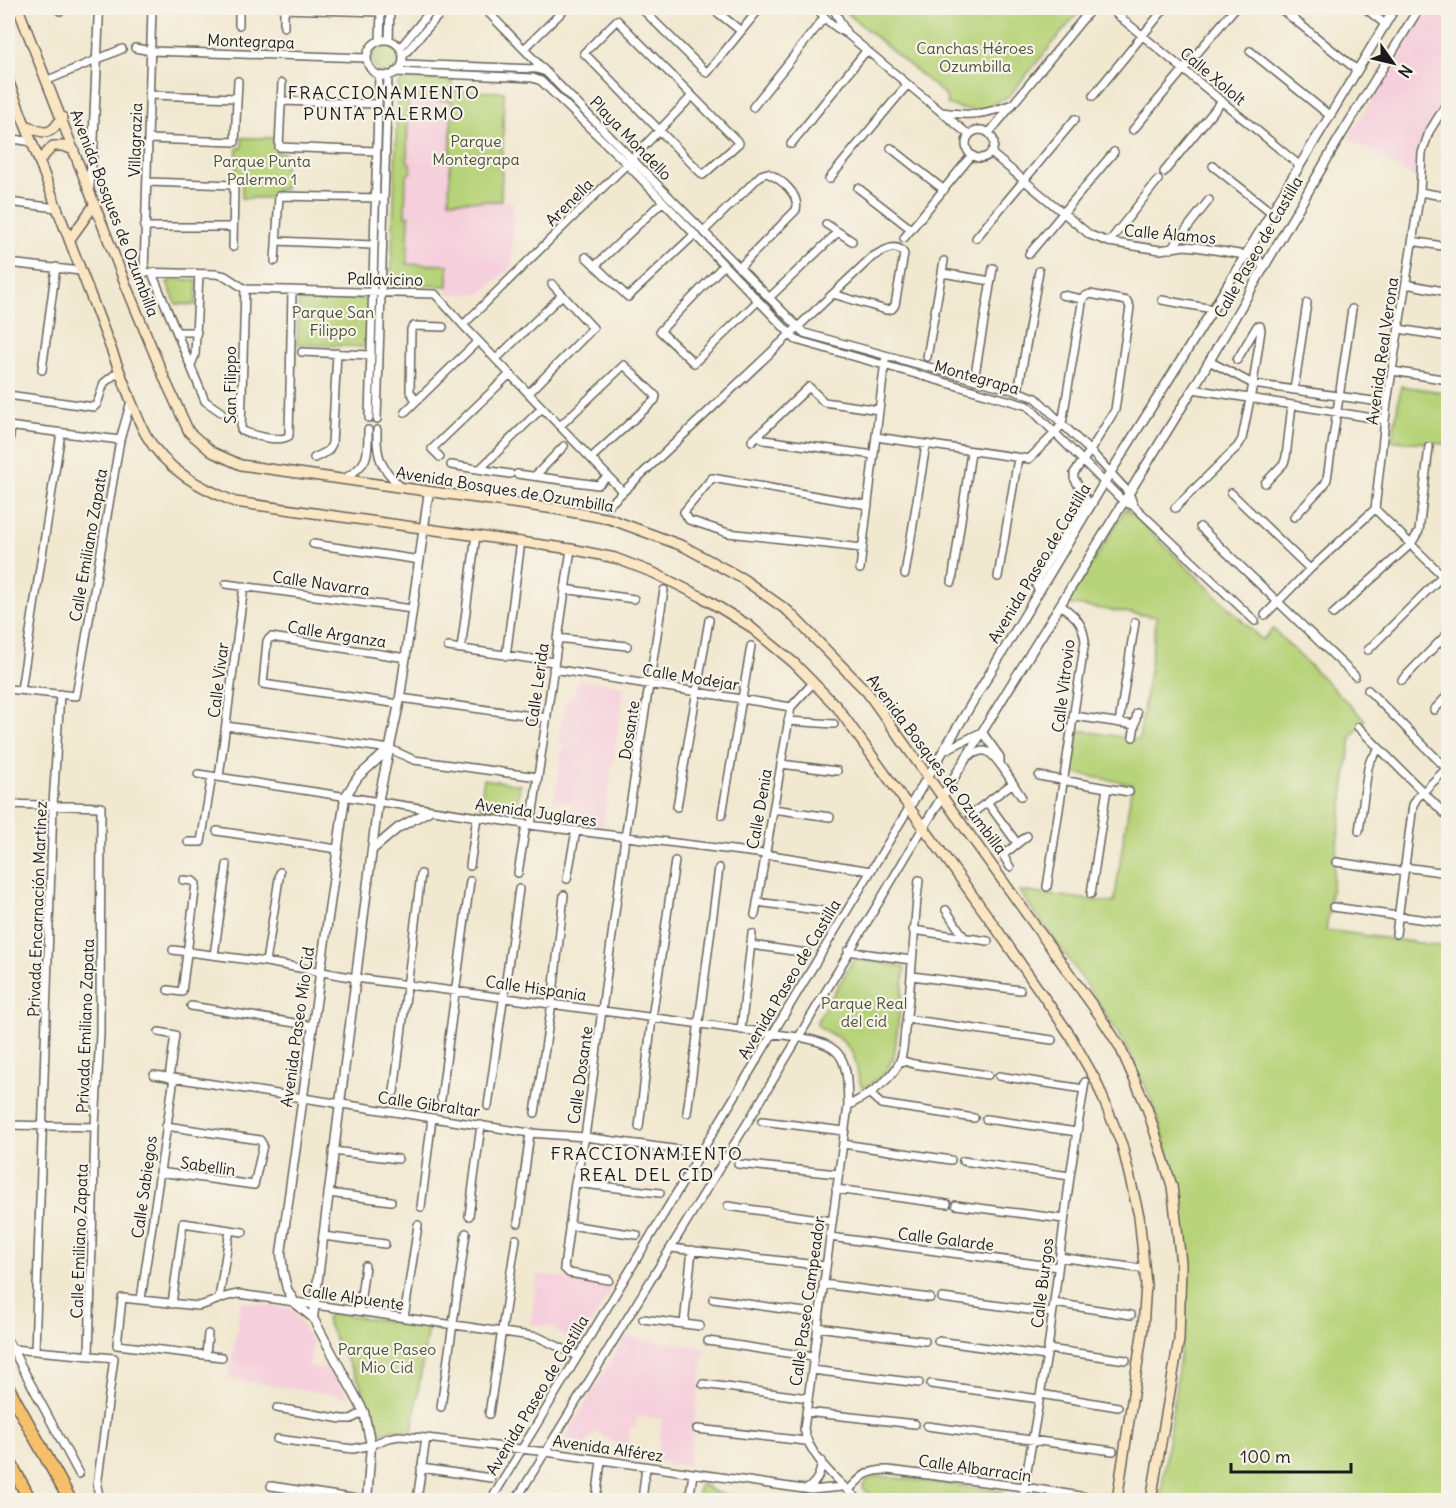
<svg xmlns="http://www.w3.org/2000/svg" width="1456" height="1508" font-family="Delius,sans-serif">
<style>
.built{fill:#f5cfdc}
.green{fill:#b7d379;stroke:#6a784a;stroke-width:1.5}
.lines{fill:none;stroke-linecap:round;stroke-linejoin:round}
.minor-casing{stroke:#67635b;stroke-width:10}
.tertiary-casing{stroke:#67635b;stroke-width:11}
.secondary-casing{stroke:#67635b;stroke-width:12}
.motorway-casing{stroke:#67635b;stroke-width:15}
.minor{stroke:#fff;stroke-width:7}
.tertiary{stroke:#fff;stroke-width:8}
.secondary{stroke:#fbe6c4;stroke-width:9}
.motorway{stroke:#f6c06b;stroke-width:12}
.labels{text-anchor:middle;stroke-width:4.5;stroke-linejoin:round;paint-order:stroke}
.street-label{font-size:16px;fill:#1c1c1c;stroke:#f7f3e8}
.park-label{font-size:16px;fill:#4a5338;stroke:#f7f3e8}
.neighbourhood-label{font-size:18px;letter-spacing:1.5px;fill:#1c1c1c;stroke:#f7f3e8}
</style>
<rect width="100%" height="100%" fill="#f7f3e8"/>
<filter id="ink" filterUnits="userSpaceOnUse"><feTurbulence type="fractalNoise" baseFrequency=".0167" numOctaves="2"/><feDisplacementMap in="SourceGraphic" scale="12" xChannelSelector="R" yChannelSelector="G"/><feConvolveMatrix kernelMatrix="1 2 1 2 8 2 1 2 1" color-interpolation-filters="sRGB"/></filter>
<filter id="wash" filterUnits="userSpaceOnUse"><feTurbulence type="fractalNoise" baseFrequency=".008" numOctaves="4" result="noise"/><feDisplacementMap in="SourceGraphic" scale="24" xChannelSelector="R" yChannelSelector="G"/><feGaussianBlur stdDeviation="1.35" result="paint"/><feColorMatrix in="noise" values="0 0 0 0 0 0 0 0 0 0 0 0 0 0 0 0 0 1.4 0 .05"/><feComposite in="paint" operator="in"/></filter>
<g filter="url(#wash)">
<rect width="100%" height="100%" fill="#f1e8d0"/>
<!-- built -->
<path class="built" d="M1428,11l20,2v82l-21,34 -9,51 -70,-42z
M408,99l44,1 -3,101h64l-1,65 -31,28h-33v-29l-41,-1 -2,-48 1,-39 5,-6 -4,-11z
M578,679l47,7 -22,139 -32,-5 2,-16 -19,-3 9,-57 -4,-4 7,-41 9,-6z
M538,1274l73,11 -1,7 -32,52h-4l-22,-17 -22,-3z
M241,1301l51,8 21,35 -4,22 24,5 14,26 -118,-18z
M625,1337l80,11 -17,118 -32,-5 6,-42 -25,-3 -1,11h-6l-4,23 -31,-19 -9,14 -10,-1 -11,-6z"/>
<!-- green -->
<path class="green" d="M841,8h241l-73,88 -21,11 -12,3 -14,-1 -15,-5 -1,-8z
M372 59a14 14 0 1 1 28 0a14 14 0 1 1-28 0Z
M405,79l47,1 1,11 51,1 -3,109h-52l3,-100 -44,-1 -1,60 4,5v6l-5,6 -1,39h4l-2,48 41,1v21l-57,-1 7,-201z
M242,138h35v15h8v36l-9,1v8h-34v-18h-6l1,-32h5z
M174,279l23,1 -1,25 -20,-1 -9,-22z
M299,296l70,3 -2,48 -70,-3z
M1401,386l47,7v51l-56,-3z
M1126,508l136,132 11,-11 92,91 -14,17 -25,193 122,17v553h-288c6,-43 12,-86 18,-130 2,-18 6,-36 6,-54 3,-75 -7,-153 -36,-223 -30,-73 -84,-138 -129,-202l95,12 18,-119 -60,-11 7,-43 60,10 18,-123 -90,-13z
M484,779l36,6 -4,26 -36,-5z
M854,959l48,7 3,3 -11,87 -8,16 -20,16 -4,-1c-6,-9 -3,-25 -11,-36 -11,-17 -23,-16 -34,-26v-4z
M330,1313l98,14 -16,104 -17,-2 -12,3 -6,-4 -18,-47 -24,-41 -9,-21z
M880,1476l122,15 -1,9h-125l-13,-12v-3l8,-7z
M700,1483l16,10 50,7h-69z"/>
</g>
<g filter="url(#ink)">
<g class="lines">
<defs>
<path id="minor" d="M57,8l3,3 9,-3
M484,8l61,63
M641,8l66,65 53,-65
M712,8l29,23
M817,8c8,12 17,19 30,26l122,101
M833,8l14,26
M1109,8l190,157
M1365,8l20,16
M284,9l96,3
M1281,9l76,61
M617,20l122,123 -36,32 -119,-122z
M239,25v-17
M284,27v-19
M389,40l1,-32
M367 58a18 18 0 1 1 36 0a18 18 0 1 1-36 0Z
M380,41l1,-31
M135,48l16,3 216,7
M400,48l33,-40
M524,49l42,-41
M1250,51l79,64
M403,56l42,-48
M402,64l135,5 9,3 258,261 209,57 23,8 60,59 33,36 5,13
M395,72l138,6 8,3 86,83 169,176 232,66 96,96 10,4 121,115
M48,80l74,-31
M282,83l-3,64 97,4
M150,95l86,3
M1093,96l72,-88
M281,101l96,3
M753,107l71,-89
M942,112c27,4 42,3 68,-7
M966 144a14 14 0 1 1 28 0a14 14 0 1 1-28 0Z
M1133,130l102,-122
M989,133l103,-125
M8,138l24,4
M148,139l87,3 3,-61
M791,144l75,-93
M891,148l53,42
M991,153l99,82 19,7 51,8 24,-4 12,1 55,9 8,4 4,7
M1213,166l58,46
M1164,172l58,-71
M829,179l78,-94
M147,182l87,3 -1,62
M858,188l53,41
M1420,192l28,5
M8,202l49,6
M826,224l26,17
M144,227h89
M704,231l57,-56 6,-2c14,6 33,21 29,37l-57,58
M904,238l67,-82
M976,238l99,-119
M276,241l97,4
M1412,241l36,6
M1109,242l49,-62
M1171,249l38,-49
M1029,254l85,-102
M586,257l42,40 66,-62
M275,261l4,-65 100,2
M8,263l73,8
M724,265l-64,66 34,32 64,-62
M595,266l67,-64
M136,272l80,2 9,2 20,13 190,5 28,31 160,167
M144,272l8,-264
M152,273l53,128 16,11
M942,273l49,8
M1406,284l42,8
M245,289l-4,141c10,5 38,13 48,6l3,-146
M1062,295l20,4
M769,298l69,-66
M1162,300l51,9
M463,325l164,-161 65,-68
M1399,329l49,8
M178,332h19
M302,352l68,3
M927,357l17,-96
M496,359l66,-64
M1237,360l20,-34h3
M1209,361l44,23 134,19
M191,365l4,-10 4,-81
M42,370l14,-103
M1393,371l55,9
M974,380l19,-112
M1193,389l192,31
M1294,390l13,-87
M1018,392l21,-121
M529,393l64,-65 -41,-44
M8,395l86,12 3,-3 7,-21 15,-12
M416,401l-6,-10 1,-62 3,-3 29,1
M405,412l73,-71
M369,418l10,-343
M377,419l11,-344
M8,426l112,14
M560,426l64,-61 32,31 -1,4 -64,58
M377,430c-1,28 4,38 24,57
M758,435l6,5 110,15
M876,437l153,22 26,-26 7,-9 21,-127 7,-3 37,7 3,6 -15,103 -25,41 -16,22v5l12,21 -49,81 -1,6 4,4
M752,441l57,-54 15,15 55,8
M8,450l3,-23
M440,457l-8,-8 78,-75
M314,458l14,-7 4,-7 5,-91
M451,465l59,9
M480,469l62,-61
M517,474l81,11 10,-9
M535,476l29,-30
M344,479c25,-15 24,-22 24,-49
M1265,483l19,-20 2,-6 6,-52
M1231,493l79,76
M608,506l264,-249c11,-6 25,-16 32,-3l-9,51 -3,4 -6,1 -53,-16
M1175,508l63,-62 4,-7 11,-55 8,-54 -1,-4
M1375,509l12,-106 33,-211 2,-39 7,-21 19,-31
M1375,509l73,72
M1294,517l31,-33 2,-5 25,-170
M1200,527l155,149
M313,544l107,16
M862,548l-134,-15 -39,-13 -5,-8 28,-34 156,27
M860,569l25,-208
M905,574l21,-129
M998,577l20,-119
M952,582l19,-130
M226,584l186,25
M564,589l70,10
M1333,614l78,-70 8,-13 10,-84
M1265,615l45,-46 65,-60
M557,638l70,8
M448,647l106,15
M461,649l15,-114
M1368,650l75,-75
M506,656l15,-115
M553,669l238,38
M1402,680l46,-47
M8,689l68,7 44,-256 11,-39
M21,690l40,-257
M1368,690l79,79
M400,698l147,20
M399,704l-136,-20 4,-43 4,-4 135,21
M791,707l22,-24
M1434,710l14,-15
M1074,716l61,9
M788,721l46,3
M1119,723l16,-101
M226,726l164,23 24,11 124,17
M1358,727l90,90
M1133,737l4,-24
M945,750l37,-18 18,25v5
M966,757c5,-2 14,-7 19,-6 10,1 30,36 36,45
M781,764l56,7
M198,774l339,52 228,28 106,17
M1039,776l90,16
M219,777l25,-191
M987,802l30,41
M8,804l93,3 -1,227 -5,93 -6,228
M677,807l32,-187
M773,809l57,8
M722,815l29,-169
M970,815l43,-32
M531,825l40,-276
M217,831l120,18
M1359,831l9,-63 2,-7 9,-12
M188,842h13l11,-66
M1336,862l68,10
M470,866l7,-49
M1010,867l-7,-12 24,-19
M1404,867l44,6
M518,873l8,-48
M567,879l9,-48
M1047,887l38,-246c-2,-18 -10,-26 -25,-36
M1091,894l16,-106
M757,902l74,10
M1333,907l115,16
M946,910l18,27
M755,915l36,-208
M913,930l75,11
M1396,934l17,-129 4,-7 31,-31
M751,945l56,8
M173,950l93,12 90,16 442,59c49,8 49,24 50,69l-44,323c4,26 36,55 55,71
M848,951l63,9
M214,955l13,-90
M266,962l14,-90
M912,976l108,14
M168,990l14,2 14,-108 -3,-3 -10,-1
M191,1006l122,20
M907,1019l145,21
M741,1030l11,-96
M159,1032l16,3 -6,43
M900,1060l14,4 74,11
M154,1075l376,58 55,4 117,16
M999,1076l85,13
M394,1092l27,-218
M870,1094l11,10 93,14
M441,1099l29,-218
M488,1106l31,-217
M848,1106c19,-11 43,-24 52,-45 4,-9 4,-23 5,-32 8,-50 8,-99 14,-149
M535,1113l17,-110 12,-108
M687,1113l32,-245
M986,1119l91,13
M762,1121l82,10
M8,1125l87,2
M639,1127l13,-109 23,-157
M843,1144l108,16
M333,1151l65,8
M963,1161l107,15
M738,1164l100,10
M159,1172l95,13 9,-40 -3,-5 -94,-14
M575,1183l85,10
M836,1189l111,15
M328,1193l63,8
M956,1205l108,14
M728,1206l104,15
M421,1207l11,-89
M469,1216l12,-91
M518,1223l12,-90
M569,1225l68,10
M323,1236l62,8
M830,1237l228,30
M671,1248l154,18
M1059,1257l85,12
M609,1280l-40,-7 -5,-5 11,-85 10,-46 40,-299 39,-248
M823,1284l107,14
M219,1298l11,-68
M942,1298l110,15
M141,1299l33,-221
M713,1299l106,15
M1054,1303l77,12
M172,1304l11,-81 60,9
M359,1311l6,-45
M404,1318l14,-93
M643,1319l57,7
M684,1324l8,-74
M817,1327l108,14
M8,1341l71,133
M708,1341l105,16
M938,1341l108,15
M13,1349l101,9 -17,128 3,14
M1048,1349l78,11
M35,1351l18,-546 7,-111
M206,1355l2,-21
M222,1357l-105,-12 5,-47 76,8c15,-3 26,-11 41,-12l299,43 40,19
M812,1370l107,13
M703,1384l105,14
M931,1384l108,15
M1040,1394l78,13
M441,1407l25,-174
M277,1408l65,11h9l13,-7
M806,1412l109,12
M489,1414l27,-175
M927,1426l186,25
M697,1429l109,12
M277,1439l76,10 18,-4 17,-7 11,-2 27,2 120,14 265,38 31,-3
M421,1468l70,10
M271,1486l93,14
M807,1489c11,-8 13,-15 15,-28
M848,1491c14,-15 18,-21 40,-21l136,17 81,13
M417,1500l9,-62
M491,1500l418,-692
M516,1500l244,-398 163,-274
M596,1500l5,-39
M642,1500l4,-33
M689,1500l4,-26
M1022,1500l26,-151 22,-173 15,-94"/>
<path id="tertiary" d="M89,189l4,-38 6,-143
M909,808l195,-325 109,-174 182,-301
M923,828l270,-439 144,-247 82,-134
M372,850l26,-22 31,-17
M313,1318l65,-516 21,-98 30,-213
M367,1500l4,-55 -7,-33 -51,-94 -18,-15 -8,-14 -4,-17 -2,-19 64,-456 13,-20 31,-28"/>
<path id="secondary" d="M18,8l109,280 39,94 23,50 23,20 29,13 314,44 55,10 73,27 60,33 45,32 79,81 233,324 20,31 27,61 25,78 9,77 -2,77 -28,160
M8,80l123,321c5,11 9,24 15,34 20,35 53,52 89,67l336,47 44,9 39,15 48,24 46,28 46,38 43,44 159,221 74,107 26,46 26,64 17,71 7,68 -3,44 -26,172
M26,125c19,10 25,11 36,-8
M39,161l14,-15h10l11,4
M70,239l25,-35"/>
<path id="motorway" d="M8,1388l62,112
M8,1459l22,41"/>
</defs>
<!-- minor casing -->
<use href="#minor" class="minor-casing"/>
<!-- tertiary casing -->
<use href="#tertiary" class="tertiary-casing"/>
<!-- secondary casing -->
<use href="#secondary" class="secondary-casing"/>
<!-- motorway casing -->
<use href="#motorway" class="motorway-casing"/>
<!-- minor -->
<use href="#minor" class="minor"/>
<!-- tertiary -->
<use href="#tertiary" class="tertiary"/>
<!-- secondary -->
<use href="#secondary" class="secondary"/>
<!-- motorway -->
<use href="#motorway" class="motorway"/>
</g>
</g>
<g class="labels">
<!-- street labels -->
<g class="street-label">
<text transform="translate(251 41) rotate(2)" y="6">Montegrapa</text>
<text transform="translate(1213 76) rotate(40)" y="6">Calle Xololt</text>
<text transform="translate(631 138) rotate(46)" y="6">Playa Mondello</text>
<text transform="translate(135 140) rotate(-88)" y="6">Villagrazia</text>
<text transform="translate(569 202) rotate(-45)" y="6">Arenella</text>
<text transform="translate(115 213) rotate(69)" y="6">Avenida Bosques de Ozumbilla</text>
<text transform="translate(1170 234) rotate(5)" y="6">Calle Álamos</text>
<text transform="translate(1258 247) rotate(-60)" y="6">Calle Paseo de Castilla</text>
<text transform="translate(385 279) rotate(1)" y="6">Pallavicino</text>
<text transform="translate(1382 351) rotate(-82)" y="6">Avenida Real Verona</text>
<text transform="translate(977 377) rotate(16)" y="6">Montegrapa</text>
<text transform="translate(230 385) rotate(-90)" y="6">San Filippo</text>
<text transform="translate(505 489) rotate(9)" y="6">Avenida Bosques de Ozumbilla</text>
<text transform="translate(88 545) rotate(-80)" y="6">Calle Emiliano Zapata</text>
<text transform="translate(1039 563) rotate(-59)" y="6">Avenida Paseo de Castilla</text>
<text transform="translate(321 583) rotate(8)" y="6">Calle Navarra</text>
<text transform="translate(337 634) rotate(9)" y="6">Calle Arganza</text>
<text transform="translate(691 677) rotate(9)" y="6">Calle Modejar</text>
<text transform="translate(218 680) rotate(-83)" y="6">Calle Vivar</text>
<text transform="translate(537 685) rotate(-82)" y="6">Calle Lerida</text>
<text transform="translate(1063 686) rotate(-83)" y="6">Calle Vitrovio</text>
<text transform="translate(629 730) rotate(-81)" y="6">Dosante</text>
<text transform="translate(937 764) rotate(53)" y="6">Avenida Bosques de Ozumbilla</text>
<text transform="translate(759 809) rotate(-80)" y="6">Calle Denia</text>
<text transform="translate(536 812) rotate(8)" y="6">Avenida Juglares</text>
<text transform="translate(37 909) rotate(-88)" y="6">Privada Encarnación Martínez</text>
<text transform="translate(789 979) rotate(-59)" y="6">Avenida Paseo de Castilla</text>
<text transform="translate(536 988) rotate(8)" y="6">Calle Hispania</text>
<text transform="translate(85 1026) rotate(-88)" y="6">Privada Emiliano Zapata</text>
<text transform="translate(297 1027) rotate(-82)" y="6">Avenida Paseo Mio Cid</text>
<text transform="translate(580 1075) rotate(-82)" y="6">Calle Dosante</text>
<text transform="translate(429 1104) rotate(8)" y="6">Calle Gibraltar</text>
<text transform="translate(208 1166) rotate(8)" y="6">Sabellin</text>
<text transform="translate(144 1187) rotate(-82)" y="6">Calle Sabiegos</text>
<text transform="translate(946 1239) rotate(7)" y="6">Calle Galarde</text>
<text transform="translate(79 1241) rotate(-88)" y="6">Calle Emiliano Zapata</text>
<text transform="translate(1042 1283) rotate(-83)" y="6">Calle Burgos</text>
<text transform="translate(353 1297) rotate(8)" y="6">Calle Alpuente</text>
<text transform="translate(807 1301) rotate(-82)" y="6">Calle Paseo Campeador</text>
<text transform="translate(537 1395) rotate(-59)" y="6">Avenida Paseo de Castilla</text>
<text transform="translate(608 1448) rotate(8)" y="6">Avenida Alférez</text>
<text transform="translate(975 1468) rotate(8)" y="6">Calle Albarracín</text>
</g>
<!-- park labels -->
<g class="park-label">
<text x="975" y="54">Canchas Héroes<tspan x="975" dy="18">Ozumbilla</tspan></text>
<text x="476" y="147">Parque<tspan x="476" dy="18">Montegrapa</tspan></text>
<text x="262" y="167">Parque Punta<tspan x="262" dy="18">Palermo 1</tspan></text>
<text x="333" y="318">Parque San<tspan x="333" dy="18">Filippo</tspan></text>
<text x="864" y="1009">Parque Real<tspan x="864" dy="18">del cid</tspan></text>
<text x="387" y="1355">Parque Paseo<tspan x="387" dy="18">Mio Cid</tspan></text>
</g>
<!-- neighbourhood labels -->
<g class="neighbourhood-label">
<text x="384" y="99">FRACCIONAMIENTO<tspan x="384" dy="21">PUNTA PALERMO</tspan></text>
<text x="647" y="1160">FRACCIONAMIENTO<tspan x="647" dy="21">REAL DEL CID</tspan></text>
</g>
</g>
<!-- margin -->
<rect width="1456" height="1508" fill="none" stroke="#f7f3e8" stroke-width="30"/>
<!-- north arrow -->
<g transform="translate(1393 63) rotate(124)" stroke="#f7f3e8" stroke-width="4.5" paint-order="stroke">
<path d="M0-4.5L10 22L0 15L-10 22Z" fill="#1c1c1c"/>
<text y="-9" font-size="16" font-weight="bold" text-anchor="middle" fill="#1c1c1c">N</text>
</g>
<!-- scale -->
<path d="M1231 1463v9h120v-9" fill="none" stroke="#1c1c1c" stroke-width="3"/>
<text x="1240" y="1463" font-size="18" fill="#1c1c1c" stroke="#f7f3e8" stroke-width="4.5" paint-order="stroke">100 m</text>
</svg>
